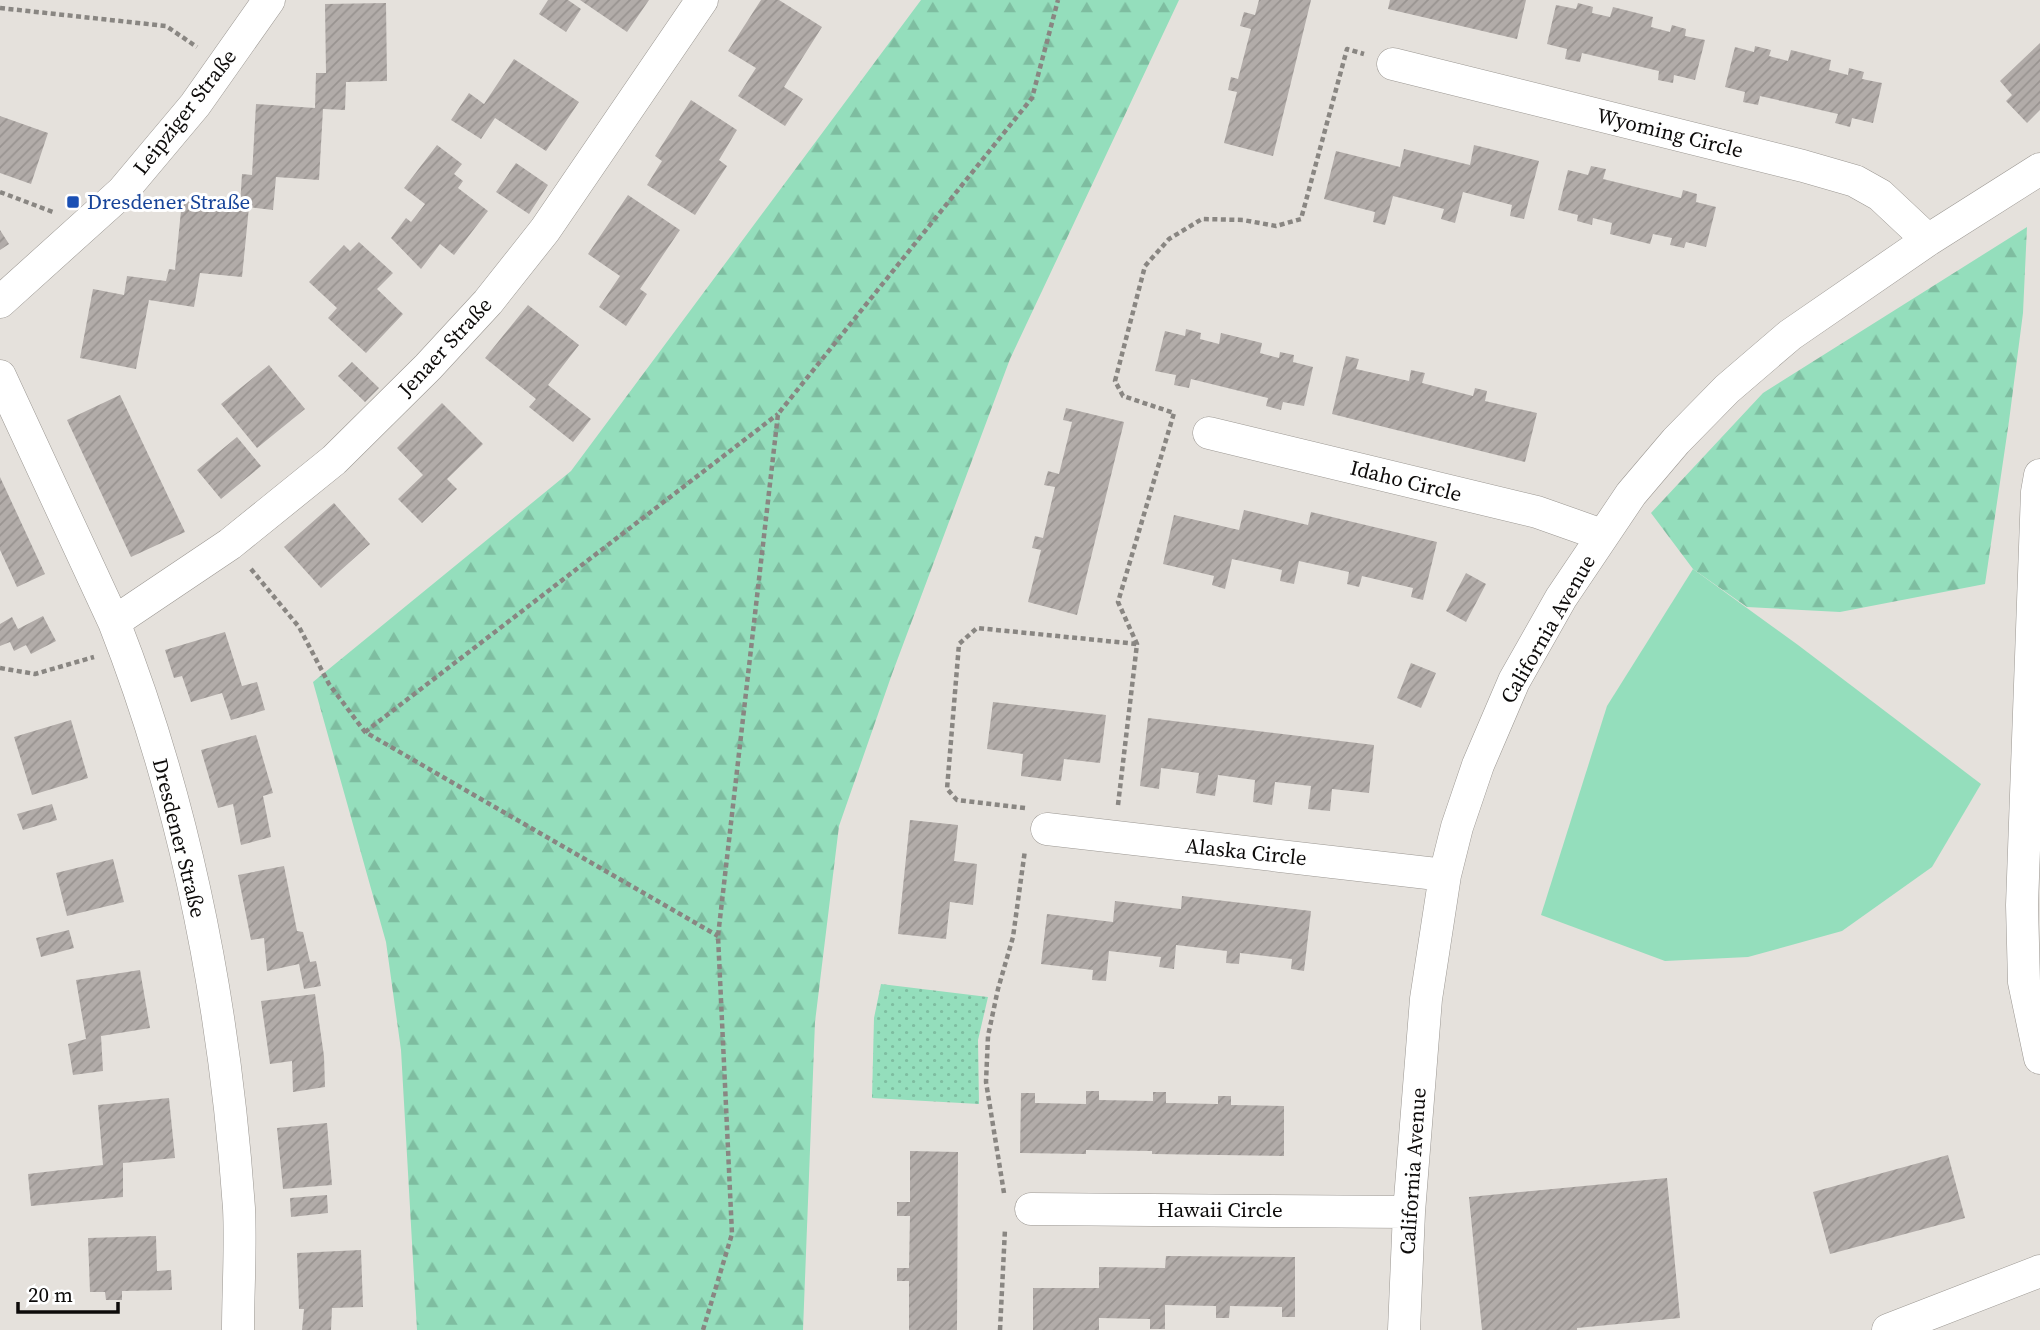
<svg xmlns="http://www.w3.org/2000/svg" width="2040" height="1330" font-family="'Source Serif 4',serif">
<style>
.forest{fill:url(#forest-firs)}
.park{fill:url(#park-dots)}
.pitch{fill:#94debc}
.building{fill:url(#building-hatch)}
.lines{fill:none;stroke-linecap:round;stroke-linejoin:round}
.minor-casing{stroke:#9b9792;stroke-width:33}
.path{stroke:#898682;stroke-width:4.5;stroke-dasharray:5 3.5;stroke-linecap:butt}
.minor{stroke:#fff;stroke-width:32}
.transit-dot{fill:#1a4fb4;stroke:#fff;stroke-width:2.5}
.labels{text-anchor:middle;stroke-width:6;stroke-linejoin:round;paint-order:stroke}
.street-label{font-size:21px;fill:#0d0b0a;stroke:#fff}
.transit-label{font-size:21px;fill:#164399;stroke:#fff;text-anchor:start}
</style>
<defs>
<pattern id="forest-firs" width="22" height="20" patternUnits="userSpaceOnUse" patternTransform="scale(1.75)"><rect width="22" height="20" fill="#94debc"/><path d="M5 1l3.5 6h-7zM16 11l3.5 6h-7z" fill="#7ebda0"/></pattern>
<pattern id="park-dots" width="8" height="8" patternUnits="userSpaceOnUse" patternTransform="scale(1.75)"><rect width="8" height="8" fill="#94debc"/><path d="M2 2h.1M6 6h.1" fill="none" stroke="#7ebda0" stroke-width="1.8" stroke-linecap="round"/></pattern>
<pattern id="building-hatch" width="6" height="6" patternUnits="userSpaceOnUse" patternTransform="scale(1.75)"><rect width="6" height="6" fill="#b2aca9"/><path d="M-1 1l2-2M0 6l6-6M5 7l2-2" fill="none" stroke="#989390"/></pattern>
</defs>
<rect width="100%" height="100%" fill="#e5e1dc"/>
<!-- forest -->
<path class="forest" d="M921,0h258l-169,359 -118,315 -53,152 -24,196 -12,308h-386l-16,-280 -15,-108 -73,-260 258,-211z
M2027,227l-4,86 -14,108 -24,163 -145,28 -93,-5 -54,-38 -42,-56 112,-120z"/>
<!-- park -->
<path class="park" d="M881,984l107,13 -10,43 1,64 -107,-6 2,-80z"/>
<!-- pitch -->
<path class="pitch" d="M1693,569l105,76 183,139 -49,83 -90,64 -94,26 -83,4 -124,-46 66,-209z"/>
<!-- building -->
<path class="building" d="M548,0h20l13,9 -15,23 -27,-18z
M580,0h69l-22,32z
M761,0h18l43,27 -38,60 19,12 -18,27 -47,-30 18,-28 -28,-17z
M1259,0h52l-38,156 -49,-13 13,-51 -9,-2 3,-13 7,2 13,-50 -11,-3 4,-14 11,3z
M1390,0h136l-9,39 -129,-30z
M386,3l1,78 -41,1 -1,28 -22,-1 -4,71 -43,-3 -3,33 -24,-3 -7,70 -42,-4 -6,34 -45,-7 -13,69 -56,-11 13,-69 31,6 3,-19 39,5 3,-12 6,1 7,-69 58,5 2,-32 10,1 4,-71 59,4 1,-35h10l-1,-69z
M1578,3l15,4 -1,6 18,4 3,-10 40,10 -2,10 19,5 2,-7 14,4 -1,7 20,4 -10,40 -21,-5 -1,8 -15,-3 1,-9 -77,-18 -2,9 -15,-3 2,-10 -20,-5 9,-39 20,4z
M2040,43v67l-13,13 -21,-22 6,-6 -12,-14z
M1755,46l16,4 -2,6 19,5 3,-11 40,10 -2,10 19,5 1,-7 15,4 -2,7 20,4 -9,40 -21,-5 -2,9 -15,-4 3,-9 -78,-18 -2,9 -15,-3 2,-10 -20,-5 10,-40 19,5z
M514,59l65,43 -33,49 -51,-33 -14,21 -30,-19 18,-27 15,11z
M691,100l46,30 -18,30 8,6 -32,49 -48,-30 15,-24 -7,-5z
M0,116l48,17 -17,51 -31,-11z
M437,145l25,19 -8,10 9,7 -5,7 30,23 -34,44 -14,-11 -19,25 -30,-31 15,-20 5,4 14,-18 -21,-16z
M1474,145l65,16 -15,58 -14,-3 2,-11 -49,-13 -8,31 -14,-4 3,-10 -51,-13 -8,29 -12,-3 2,-10 -51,-13 12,-48 64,16 4,-18 66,16z
M516,163l32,22 -19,29 -33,-22z
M1591,166l15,3 -3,10 78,19 2,-8 14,4 -1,8 20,5 -10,40 -20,-5 -2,6 -14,-3 2,-7 -19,-4 -3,10 -40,-10 2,-11 -19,-5 -1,7 -15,-4 1,-6 -20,-5 10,-40 20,5z
M628,195l52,35 -40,59 7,5 -21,32 -27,-19 21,-31 -32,-22z
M0,230l9,14 -9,6z
M359,242l34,31 -16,16 26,25 -37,39 -38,-35 9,-10 -28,-26 35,-37 6,6z
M528,305l51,40 -31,40 43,34 -18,23 -44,-35 7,-8 -51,-41z
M1186,329l15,4 -1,6 19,5 2,-11 41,10 -2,10 19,5 1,-6 14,3 -1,7 20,5 -9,39 -21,-4 -2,8 -15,-4 2,-8 -77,-19 -2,9 -15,-3 2,-10 -21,-4 10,-40 20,5z
M1346,356l13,3 -3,10 53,12 2,-11 14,3 -3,10 51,13 2,-8 12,3 -2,10 52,12 -12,49 -193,-48z
M352,362l27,26 -14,14 -27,-26z
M269,365l36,44 -48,39 -36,-44z
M120,395l65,137 -54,25 -64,-137z
M442,403l41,41 -36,35 10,10 -35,34 -24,-24 25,-24 -26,-27z
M1066,408l58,14 -47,193 -49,-13 13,-52 -9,-2 3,-12 8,2 12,-51 -11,-2 4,-14 11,3 13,-52 -9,-2z
M237,437l24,29 -40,33 -24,-29z
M0,477l45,97 -28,13 -17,-37z
M334,503l36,41 -49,44 -37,-41z
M1244,510l64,15 3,-13 126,30 -14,58 -12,-3 2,-9 -51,-12 -3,11 -12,-3 2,-12 -50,-11 -5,23 -14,-3 2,-11 -50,-11 -7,30 -13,-4 2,-9 -51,-12 11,-49 65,15z
M1466,573l20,11 -20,38 -20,-11z
M43,616l13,25 -25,13 -5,-9 -12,6 -4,-9 -10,4v-22l12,-7 6,12z
M225,632l17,54 15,-4 8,28 -34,10 -9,-27 -31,9 -9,-26 -8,2 -9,-28z
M1411,663l25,10 -15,35 -24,-10z
M993,702l113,13 -6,48 -36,-4 -3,22 -40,-5 2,-22 -36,-5z
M1148,718l226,27 -5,48 -37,-4 -2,22 -22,-2 3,-23 -36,-4 -3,23 -19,-3 2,-22 -37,-5 -3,21 -19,-3 3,-20 -38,-5 -2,21 -19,-3z
M71,720l17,58 -56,17 -18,-58z
M256,735l17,58 -10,3 8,41 -30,8 -8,-41 -15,4 -17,-58z
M52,804l5,16 -34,10 -6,-16z
M910,820l48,5 -4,36 23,3 -4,41 -23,-3 -4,37 -48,-5z
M113,859l11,43 -57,14 -11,-43z
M284,866l13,65 6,1 7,30 6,-1 5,25 -17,3 -5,-25 -32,7 -3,-33 -13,2 -13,-65z
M1182,896l129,15 -7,60 -13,-2 1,-10 -52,-6 -1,11 -13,-1 1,-12 -51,-6 -2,24 -15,-2 2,-10 -52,-6 -3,30 -14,-1 1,-10 -52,-6 6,-50 66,8 2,-21 66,8z
M69,930l5,18 -33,9 -5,-19z
M140,970l10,58 -49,8 2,35 -30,4 -5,-31 18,-5 -10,-59z
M315,994l9,62 1,31 -32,5 -1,-31 -22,3 -9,-63z
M1086,1091h13v9l54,1v-9h13v11l52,1v-8h13v9l53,1v50l-132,-2v-3l-66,-1v4l-66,-1 1,-60h14v10l51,1z
M169,1098l6,60 -52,5v34l-92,9 -3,-32 75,-9 -5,-60z
M327,1123l5,62 -49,4 -6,-61z
M910,1151l48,1 -1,178h-48v-49h-12v-13h12l1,-52h-13v-14h13z
M1948,1155l17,63 -135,36 -17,-62z
M1667,1178l13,140 -103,10v2h-95l-13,-133z
M327,1195l1,18 -37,4 -1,-19z
M156,1236l1,35 14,-1 1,20 -50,1v9h-16l-1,-8h-15l-2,-54z
M361,1250l2,57 -31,1 -1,22h-29l2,-21h-5l-2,-56z
M1166,1256l129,1v60h-13v-10l-52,-1 -1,12h-13v-12l-51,-1v24h-15v-10l-51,-1v12h-66v-42h66v-21l66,1z"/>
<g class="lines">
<defs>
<path id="minor" d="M1393,64l410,102 52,15 25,14 48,45
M0,302l122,-110 73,-87 74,-105
M0,376l114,246c73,186 111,387 125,586 2,40 -1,82 -1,122
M1209,433l328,79 65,23
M2040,475l-3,17 -15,413 2,77 16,76
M114,622l116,-78 104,-84 94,-93 60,-65 57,-72 157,-230
M1047,829l398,46
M1031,1209l378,3
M1404,1330l5,-118 17,-213 19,-124 12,-48 21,-62 36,-84 47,-83 70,-104 45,-53 51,-52 63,-54 138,-95 112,-71
M1888,1330l152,-59"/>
</defs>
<!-- minor casing -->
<use href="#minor" class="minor-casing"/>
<!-- path -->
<path class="path" d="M0,8l166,18 31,21
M0,192l53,20
M251,569l48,58 30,57 36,48 353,204
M0,668l35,6 59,-17
M365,732l413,-318
M1118,805l19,-161 -19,-42 56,-189 -51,-17 -8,-15 30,-115 24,-27 33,-20 41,1 33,6 25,-7 46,-170 17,5
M1025,808l-68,-8 -10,-11 12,-145 18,-16 160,16
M1004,1193l-18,-111 2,-46 10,-47 15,-52 12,-87
M703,1330l29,-96 -14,-298 60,-522 254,-316 26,-98
M1000,1330l5,-101"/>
<!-- minor -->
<use href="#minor" class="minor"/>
</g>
<!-- markers -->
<rect class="transit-dot" x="66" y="195" width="14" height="14" rx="3.5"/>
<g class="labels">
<!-- street labels -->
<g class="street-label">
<text transform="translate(185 112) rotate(-52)" y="7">Leipziger Straße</text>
<text transform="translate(1670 133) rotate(14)" y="7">Wyoming Circle</text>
<text transform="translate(445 347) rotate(-47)" y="7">Jenaer Straße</text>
<text transform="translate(1406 481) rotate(14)" y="7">Idaho Circle</text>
<text transform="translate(1548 629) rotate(-60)" y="7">California Avenue</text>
<text transform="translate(179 838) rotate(76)" y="7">Dresdener Straße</text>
<text transform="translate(1246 852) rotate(6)" y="7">Alaska Circle</text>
<text transform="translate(1413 1171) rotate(-86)" y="7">California Avenue</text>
<text x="1220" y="1217">Hawaii Circle</text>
</g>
<!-- transit labels -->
<g class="transit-label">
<text x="87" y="209">Dresdener Straße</text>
</g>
</g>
<!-- scale -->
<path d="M18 1302v10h100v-10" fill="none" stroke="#0d0b0a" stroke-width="3.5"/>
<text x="28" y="1302" font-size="21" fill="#0d0b0a" stroke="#ffffff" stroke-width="5" paint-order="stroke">20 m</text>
</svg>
